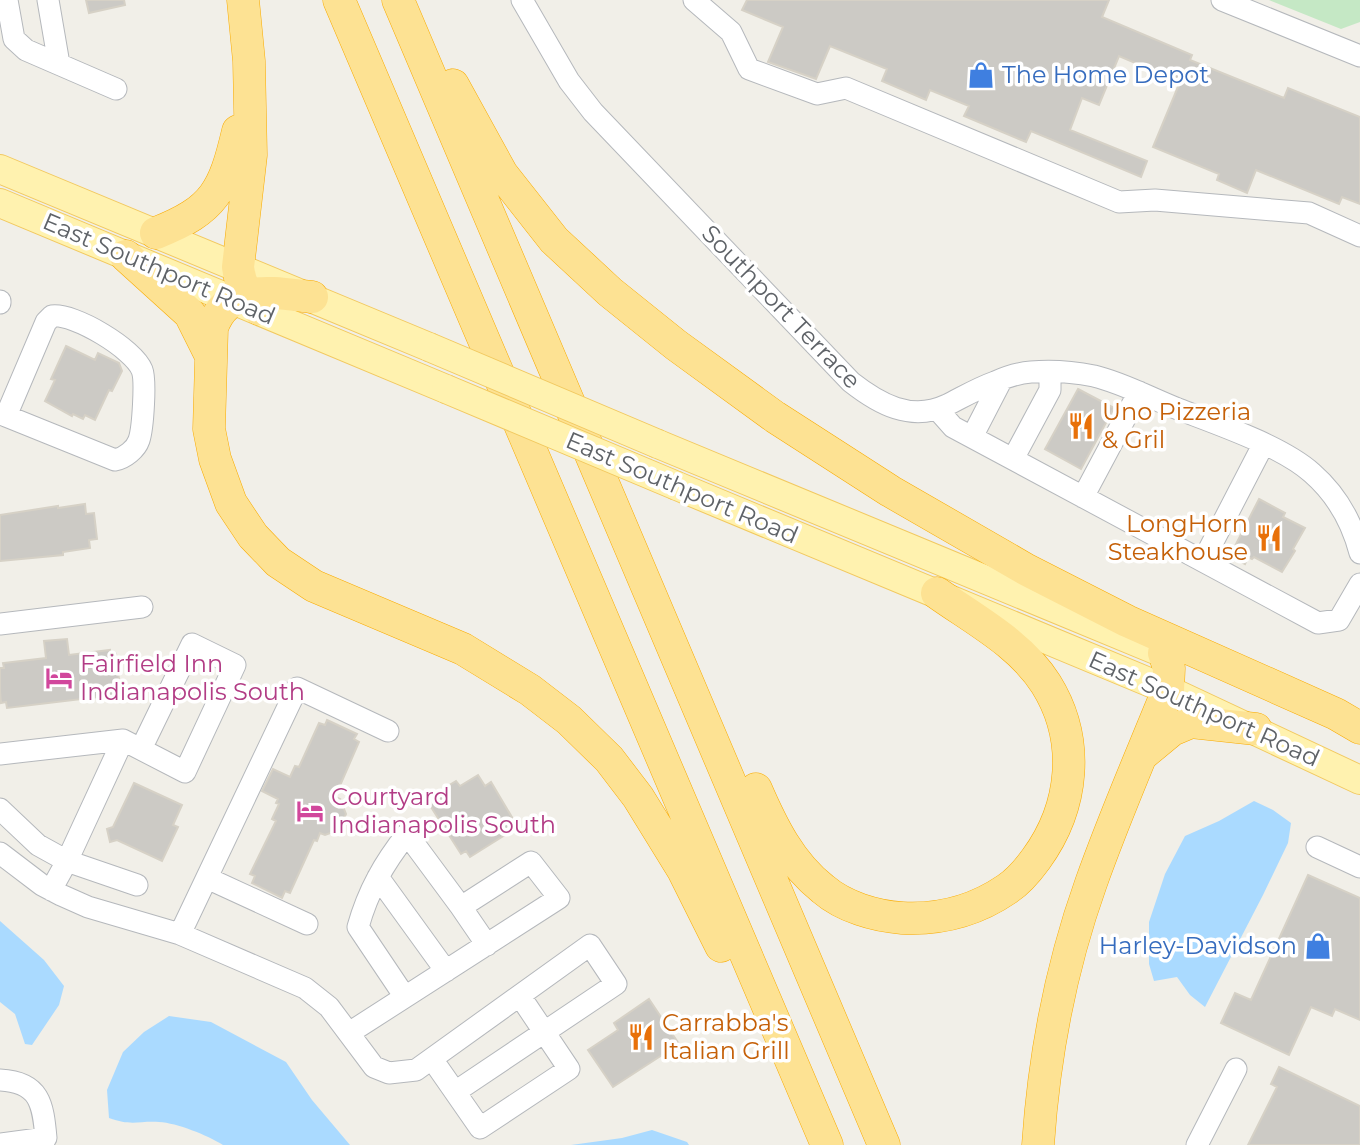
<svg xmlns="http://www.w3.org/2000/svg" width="1360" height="1145" font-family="Montserrat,sans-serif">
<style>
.green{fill:#c5e8c5}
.water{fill:#aadaff}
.building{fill:#cccac5;stroke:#d6d1c6;stroke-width:2}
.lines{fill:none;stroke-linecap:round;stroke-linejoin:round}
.minor-casing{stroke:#b5b8bc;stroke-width:23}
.major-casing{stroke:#f2c960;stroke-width:30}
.highway-casing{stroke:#f9ab00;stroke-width:33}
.minor{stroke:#fff;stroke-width:21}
.major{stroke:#fff2af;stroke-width:28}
.highway{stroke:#fde293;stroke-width:32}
.major-bridge-casing{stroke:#f2c960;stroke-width:30;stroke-linecap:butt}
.major-bridge{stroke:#fff2af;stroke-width:28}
.labels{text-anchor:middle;stroke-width:7;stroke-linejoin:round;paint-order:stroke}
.shop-label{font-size:24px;fill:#366cbe;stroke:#fff;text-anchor:start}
.street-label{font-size:24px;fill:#5f6368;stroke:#fff}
.food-label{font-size:24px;fill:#c56008;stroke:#fff;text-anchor:start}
.hotel-label{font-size:24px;fill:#b23c85;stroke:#fff;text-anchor:start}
</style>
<rect width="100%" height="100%" fill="#f1efe8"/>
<!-- green -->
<path class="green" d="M1269,0h91v22l-19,7z"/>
<!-- water -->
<path class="water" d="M1254,801l19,9 18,13 -3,20 -25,52 -58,112 -15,-12 -13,-18 -23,4 -5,-17v-42l16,-48 20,-38 34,-15z
M0,921l44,39 20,26 -5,19 -27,40 -7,-1 -10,-30 -15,-12z
M169,1016l42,6 75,40 26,38 38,45h-127c-16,-10 -46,-22 -64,-23 -22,-1 -28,4 -50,-4l-2,-28 16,-38 21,-20z
M652,1130l35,12 2,3h-118l51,-7z"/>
<!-- building -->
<path class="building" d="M86,0h38l1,5 -36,8z
M747,0h362l-7,17 90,38 -2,5 94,38 4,-10 72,29v87l-18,-7 -3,7 -83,-34 -9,23 -30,-13 2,-6 -66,-27 27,-65 -61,-26 -20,49 -17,-7 -12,32 77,31 -6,16 -110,-46 -5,11 -62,-26 5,-10 -39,-16 -4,10 -44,-19 5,-12 -57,-23 -14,33 -48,-17 15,-35 -41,-17z
M66,346l29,14 3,-7 21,10 3,8 -10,20 -3,-1 -14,30 -10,-5 -2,4 -10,-5 -1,2 -27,-15 10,-21 -4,-1z
M1078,389l36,19 -33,61 -36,-20z
M1259,499l26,14 -2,4 22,11 -12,21 2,2 -13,21 -28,-15 -2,2 -4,-2 -3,7 -11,-6 4,-8 -4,-2z
M85,504l1,10 8,-1 3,26 -8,1 1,8 -27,4v3l-63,6v-46l58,-9v2z
M67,639l2,16 41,-5v5l6,-1 4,34h-5l1,7 -109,13 -1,-6 -5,1 -1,-12v-23h4l-1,-5 43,-5 -2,-17z
M327,720l30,14 -3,5 5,3 -24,55 5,2 -3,6 7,4 2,5 -7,16 -14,5 -5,-2 -3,8 -3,-1 -24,53 -5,-2 -3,7 -30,-15 3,-7 -5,-2 26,-53 -4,-2 7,-15 -3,-1 2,-4 -16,-8 11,-22 17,8 5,-11 4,1 20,-44 6,2z
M478,775l7,11 6,-4 25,42 -3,6 -43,27 -4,-6 -5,3 -32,-50 4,-2 -3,-5 26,-16 4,5z
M134,783l48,22 -9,20 5,2 -16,34 -45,-21 -7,2 -3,-13 6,-2z
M1308,875l52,23v122l-25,-11 -3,7 -21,-9 -22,48 -68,-32 14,-30 16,7z
M649,999l30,45 -66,43 -25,-37 30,-20 -4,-7z
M1279,1067l81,39v39h-112l29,-58 -6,-3z"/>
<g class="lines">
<defs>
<path id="minor" d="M7,0l7,39 12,11 90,39
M48,0l11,64
M522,0l47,81 24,31 258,270c28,22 60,40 96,23 16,-8 31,-17 48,-23 11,-5 24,-9 36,-10 20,-2 43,0 63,4 29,7 56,22 84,33 39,15 104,37 134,64 24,21 40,49 48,80
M694,0l37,32 18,37 68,25 29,-6 273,114 36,-2 154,13 51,23
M1222,0l138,56
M0,301v2
M937,409l16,18 365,196 21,-3 21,-36
M0,414l6,2 109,44c10,-2 21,-11 24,-20 4,-12 7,-60 3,-70 -8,-21 -68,-57 -90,-54l-6,6 -40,94
M972,437l30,-58
M1013,459l37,-69v-18
M1083,497l56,-105
M1203,561l60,-116
M0,624l142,-17
M123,740l-56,121 70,24
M0,754l123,-14 62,32 50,-107 -43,-21 -51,105
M0,809l38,36 29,16 -16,29
M1317,847l43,20
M0,853l42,32 19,10 27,12 92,27 125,54 24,19 45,60 15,6 27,-3 174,-125 26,39 -161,108 -23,-33
M378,877l68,94
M207,878l100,46
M461,907l26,38
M180,934l117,-246 91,43
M349,1033l210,-135 -28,-36 -70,45 -54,-73c-23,29 -39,57 -49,93l47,70
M0,1080c40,2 43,24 46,58l-46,6
M455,1092l25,36 89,-59 -49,-73
M1197,1145l39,-76"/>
<path id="major" d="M0,169l429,178
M0,203l446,186
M658,444l500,207
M677,486l491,204 192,90"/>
<path id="highway" d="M243,0l6,61 2,94 -13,112c2,17 8,31 21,42
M339,0l488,1145
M398,0l486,1145
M453,85l49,89 52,66 56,52 66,53 99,72 115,74 137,79 100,51 209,93 24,14
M156,233c59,-23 68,-43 82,-102
M126,256l64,58 20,40
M312,297c-38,-4 -84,-15 -100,31l-3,101 6,30 16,44 22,33 25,26 36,24 149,63 67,41 39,30 40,39 29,38 45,73 38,76
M1143,754l29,-24 19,-8 65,7
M756,789c16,37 34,74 67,100 21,18 52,27 79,29 38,2 73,-7 105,-29 12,-8 21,-19 29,-30 38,-52 45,-119 10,-175 -25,-40 -71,-64 -109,-91
M1038,1145c6,-89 23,-178 53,-262 23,-65 51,-129 77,-193l1,-22 -5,-15"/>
</defs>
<!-- minor casing -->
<use href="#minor" class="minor-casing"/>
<!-- major casing -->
<use href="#major" class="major-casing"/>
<!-- highway casing -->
<use href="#highway" class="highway-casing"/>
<!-- minor -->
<use href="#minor" class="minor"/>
<!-- major -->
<use href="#major" class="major"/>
<!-- highway -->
<use href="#highway" class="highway"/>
<defs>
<path id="major-bridge" d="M429,347l229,97
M446,389l231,97"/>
</defs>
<!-- major-bridge casing -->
<use href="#major-bridge" class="major-bridge-casing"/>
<!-- major-bridge -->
<use href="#major-bridge" class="major-bridge"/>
</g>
<!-- icons -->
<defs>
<symbol id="shop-bare" viewBox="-9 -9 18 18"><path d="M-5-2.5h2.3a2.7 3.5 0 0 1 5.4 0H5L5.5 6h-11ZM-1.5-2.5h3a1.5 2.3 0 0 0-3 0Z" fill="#3f7fe0" stroke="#fff" stroke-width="2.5" paint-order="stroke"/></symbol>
<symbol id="restaurant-bare" viewBox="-9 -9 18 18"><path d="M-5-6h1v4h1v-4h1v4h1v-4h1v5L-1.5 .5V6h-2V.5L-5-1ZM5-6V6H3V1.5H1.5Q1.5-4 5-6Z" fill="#e8710a" stroke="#fff" stroke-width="2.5" paint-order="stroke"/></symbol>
<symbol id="hotel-bare" viewBox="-9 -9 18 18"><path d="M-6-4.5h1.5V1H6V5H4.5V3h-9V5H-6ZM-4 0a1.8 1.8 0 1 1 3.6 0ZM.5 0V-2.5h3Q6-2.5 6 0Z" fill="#d1479c" stroke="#fff" stroke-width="2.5" paint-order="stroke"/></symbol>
</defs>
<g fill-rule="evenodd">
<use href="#shop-bare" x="962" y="56" width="38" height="38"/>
<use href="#restaurant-bare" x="1062" y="407" width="38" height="38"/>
<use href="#restaurant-bare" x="1250" y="519" width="38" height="38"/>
<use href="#hotel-bare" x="40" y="659" width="38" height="38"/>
<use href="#hotel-bare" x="291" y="792" width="38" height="38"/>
<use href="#shop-bare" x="1299" y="927" width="38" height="38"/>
<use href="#restaurant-bare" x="622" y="1018" width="38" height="38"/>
</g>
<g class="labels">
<!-- shop labels -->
<g class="shop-label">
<text x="1002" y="83">The Home Depot</text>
<text x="1297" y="954" text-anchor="end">Harley-Davidson</text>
</g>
<!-- street labels -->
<g class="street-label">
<text transform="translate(159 269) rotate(23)" y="8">East Southport Road</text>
<text transform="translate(781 307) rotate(46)" y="8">Southport Terrace</text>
<text transform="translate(682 488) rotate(23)" y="8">East Southport Road</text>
<text transform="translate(1204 709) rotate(24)" y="8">East Southport Road</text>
</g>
<!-- food labels -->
<g class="food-label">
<text x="1102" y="420">Uno Pizzeria<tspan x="1102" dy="28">&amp; Gril</tspan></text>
<text x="1248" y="532" text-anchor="end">LongHorn<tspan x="1248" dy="28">Steakhouse</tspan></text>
<text x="662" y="1031">Carrabba's<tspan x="662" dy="28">Italian Grill</tspan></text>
</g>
<!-- hotel labels -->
<g class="hotel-label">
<text x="80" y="672">Fairfield Inn<tspan x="80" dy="28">Indianapolis South</tspan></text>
<text x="331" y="805">Courtyard<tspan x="331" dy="28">Indianapolis South</tspan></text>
</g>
</g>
</svg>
